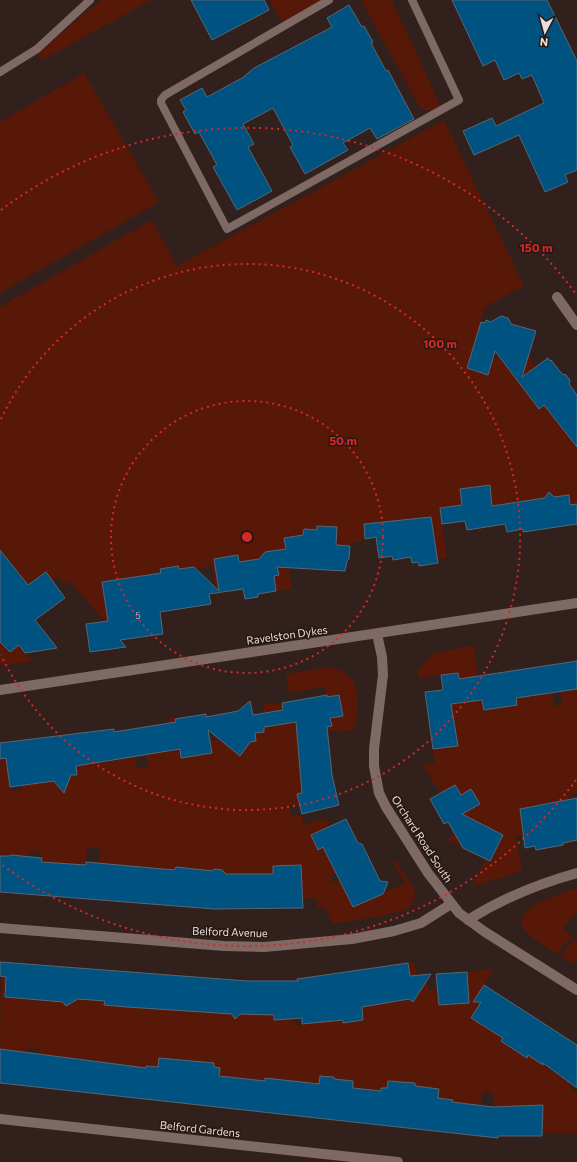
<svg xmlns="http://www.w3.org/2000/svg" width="577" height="1162" font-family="Commissioner,sans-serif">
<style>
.green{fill:#581808}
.building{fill:#005381;stroke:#576673}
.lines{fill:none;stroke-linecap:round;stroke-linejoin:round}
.service{stroke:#7e6964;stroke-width:8}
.minor{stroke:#7e6964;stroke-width:10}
.tertiary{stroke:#7e6964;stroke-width:10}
.ring{fill:none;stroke:#d62828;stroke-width:2;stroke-dasharray:2 4}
.labels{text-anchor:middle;stroke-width:3;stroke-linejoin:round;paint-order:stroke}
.number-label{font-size:9px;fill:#afbac4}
.street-label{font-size:11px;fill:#e9ddda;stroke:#271713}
.centre{fill:#d62828;stroke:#271713;stroke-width:2}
.ring-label{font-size:12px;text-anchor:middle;font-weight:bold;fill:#d62828;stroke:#271713;stroke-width:3;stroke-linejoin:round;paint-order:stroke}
</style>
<rect width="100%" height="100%" fill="#31201c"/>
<!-- green -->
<path class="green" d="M101,0h50l-110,61 -3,-8z
M270,0h52l-40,23z
M361,0h31l49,107c-9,4 -14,6 -22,-1z
M84,73l75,129 -159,91v-171z
M444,120l80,166 -39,21 -18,61 21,6 5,-17 24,6 11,-8 8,12 -11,7 -4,-5 -6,5 -1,3 4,5h3l18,27 5,-4 33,40v59l-7,1 -1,-10 -24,3 -50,25 -5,-38 -30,4 2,16 -22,3 7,50 -10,1 -54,-33v-5l-20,3 2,15 -17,6h-12l1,-18 -20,-1v4l-13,-1 -1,19 -9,5 -2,-16 -8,1 8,51 -16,2 -2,-15 5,-1 -2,-11 -13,-3 -24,8 -2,-14 -24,4 5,34h-3l-4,-28 -14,4 -4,-2 -6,1 -8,10 -2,-12 -22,4 1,4 -21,3 1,10 -17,3 -2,-11 -16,3 6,39h-4l-34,-40 -6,4 -6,-8 -6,4 -7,-9 -33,25 7,-23 -19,-20 2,-2 -2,-2v-243l152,-87 25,46z
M0,640l7,11 3,1 9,-7 13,16 -32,5z
M475,645l-1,5 10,60 33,-5 -1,-7 36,-6 2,14 8,-1 -2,-13 17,-3v104l-9,2 3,16 -2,33 -6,1 -9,-43 -34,7 3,26 -8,1 7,35 -50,16 14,-28 5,2 12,-26 -25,-12 -13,26 -17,-9 18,-18 -4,-8 17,-10 -8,-15 -10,6 -20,-2 -19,-28 13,-2 -2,-14 24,-3 -6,-42 11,-1 -4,-30 -40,5 -1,-7 17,-18z
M329,667c36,6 29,36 26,63l-27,2v9l-11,48 -20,5 2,10 -10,2 3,11 10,-3 2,10 22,-6 3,9 -13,6 3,16 4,-2 10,21 30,-14 2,5 -35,17 3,7 7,-4 13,28 52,-24 -13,-21 3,-2 19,28 1,9 -4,9 -5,4 -24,6 -49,8 -9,-17h-7v-9l-15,1 -5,-34 -24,1 2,43 -6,1 -1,-14 -34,-21v35h-13l3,-38 -2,-2 -8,-1 -2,8 -18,-1 1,-7 -7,-1 -5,39 -5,-1 -2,-39 -2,3 -62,-6 -15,19 3,-35 -13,-1 -1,18 -16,-2 -1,21 -13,-21 -15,1 1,-11 -13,-1 -3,42 -9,-35 -3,-4 -14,1v-97l6,-1 5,34 11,-2v-4l19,-3 -6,-44 5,-1 27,48 2,-4 -1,-6 9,-1 -3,-23h5l-3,-20 7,-1 5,33 31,-4 -2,-10 9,-2 -3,-18 7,-1 7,40 11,-2 -2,-13 27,-4 -5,-32 7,-1 6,41 31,-5 -2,-13 8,-1 -3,-24 6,-1 5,31 7,-1 1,7 3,3 5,-1 3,-4 -1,-6 12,-2 -1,-8 9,-1 -1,-28 19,-1 2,15 14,3 33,5 -1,-8 13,-2 -4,-21 -12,2 -2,-10 -36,6 -3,-19z
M577,889v23l-14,16 9,8 -15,17c-10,-6 -26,-14 -33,-24 -14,-22 40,-37 53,-40z
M575,938l2,2v17l-4,7 -13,-8z
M1,961l7,1 -3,35 25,3 2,-22 14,1 -2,22 19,1 6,3 3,-2v-4l-2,-2 3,-30 15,2 -2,31 19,1 -1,4 26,-33 -3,35 27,2 2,-21h7l1,-14h7l-2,35 25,3 2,-21 14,21 22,2 5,3 3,-6 -2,-2 3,-29 7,1 -1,33 13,1 12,-3 2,8 3,-1 15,-26 3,32 36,-4 -3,-32 9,-1 6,35 20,-3 -1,-13 7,-1 -2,-22 17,-3 4,22 27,-4 2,-3 -1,-4 -3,-1 -5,-28 6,-1 3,13 10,-1 1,16 9,-1 2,16 30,-2 -2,-31 27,-3 -18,29 5,4 -10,16 27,17 19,-30 5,4 -21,32 26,16 12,-18h16l-16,23 23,16 13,-19 2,18 -8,9 8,7v40h-31l-4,-3v-25h-13v5h-25v-4h-4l-1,18 -8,-1 3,-27 -2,-3 -7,-1 -3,3 -1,10 -14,-1 -4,31 -6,-1 2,-14 -6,-20 -9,-1 -6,2 1,-12 -18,-2 -9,28 3,-32 -27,-2 -1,7h-6l-2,25 -8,-23 -19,1 1,-9 -7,-1 -5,40h-4l2,-21 -7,-1 2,-22 -13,-1 -2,8 -14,-1 -4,34 -4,-1 1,-14 -8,-1 2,-20 -27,-3 -4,34 -3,-1 -5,-31 -27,-3 -3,31 -6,-1 3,-39 -6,-1v-4l-27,-3 -1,10h-2l-4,34 -4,-1 1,-14 -19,-22 -12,-1 -4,33 -38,-35 -3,30h-5l3,-33 -34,-4 -4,33h-4l1,-15 -19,-18 1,-8 -13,-1 -4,38 -7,-1 1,-14 -6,-1 2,-20 -13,-1z"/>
<!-- building -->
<path class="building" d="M191,0h73l5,10 -57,30z
M452,0h95l30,61v109l-12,5 3,7 -23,10 -26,-57 -45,20 -11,-24 29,-13 4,8 48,-23 -12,-28 -10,4 -3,-6 -15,7 -9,-20 -12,6z
M349,5l13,22 2,-1 9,16 -2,1 15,28 2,-1 26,49 -37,20 -7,-11 -27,15 5,7 -43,24 -15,-27 3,-2 -20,-37 -30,16 11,20 -6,3 24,44 -35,19 -24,-43 4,-2 -18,-33 -4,2 -12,-22 3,-2 -6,-10 22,-12 5,9 35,-19 12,-10 78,-41 -5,-9z
M501,316l7,2 3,6 25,7 -14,46 26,-19 2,3 1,-1 11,14 4,1 4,5 -1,4 8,11v52l-33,-42 -5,4 -44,-58 -7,24 -21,-7 14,-46 4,1 1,-3 5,2z
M490,485l2,21 53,-8 4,-6 5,5 15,-2 1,10 7,-1v20l-54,8v-3l-16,3 -2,-8 -38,6 -2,-9 -23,3 -2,-16 22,-3 -2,-16z
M431,517l7,46 -19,3 -1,-4 -6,1 -1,-6 -18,3 -1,-4 -13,2 -3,-21 -11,2 -1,-15z
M317,526l20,1 -1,18 14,1 -1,13 -2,2 -2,10 -68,-4 2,8 -5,1 2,15 -18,3v3l-13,2 -2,-10 -34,5 2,10 -51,8 3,22 -43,6 6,7 -36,5 -4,-28 22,-3 -6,-39 59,-9 -1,-4 18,-3 1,3 15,-2 25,24 -5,-32 24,-4 1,7 20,-3 6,-7 21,-3 -2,-11 19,-3 1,-6 13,1z
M0,550l28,35 18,-13 19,26 -30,22 22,28 -32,5 -6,-8 -9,7 -10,-10z
M577,661v28l-61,9 1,7 -33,5 -2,-10 -31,4 7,42 -25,3 -8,-57 18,-2 -2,-15 17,-2 1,6z
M327,695v2l12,-2 4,21 -13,2 2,8 -5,1 5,48 7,30 -37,9 -5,-20 5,-1 -6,-71 -32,5v5l-9,1 1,8 -6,1 -10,14 -32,-26 4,23 -31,5 -1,-9 -104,17 1,9h-6l-7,18 -10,-12 -44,6 -4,-29 -6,1v-16l114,-14v3l62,-10 -1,-3 31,-5v3l32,-6 12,-10 3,14 30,-5 -1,-7z
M455,785l6,10 10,-6 9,15 -18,10 41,21 -13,26 -27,-13 -15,-26 -4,2 -14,-25z
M577,798v42l-14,3v2l-27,5 -1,-4 -10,2 -5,-39z
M346,819l12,24 4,1 18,37 8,1 -5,12 -30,13 -30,-60 -5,3 -7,-15z
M11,855l31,3 -1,4 45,3v-3l88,8 2,-3 37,4 1,-2 8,1 4,4h47v-8l28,-1 2,43 -89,1 -214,-17v-36h9z
M0,962l247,19h51l-1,-2 111,-16 2,13 21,-2 -18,28 -4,-3 -47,8 1,13 -20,3v-3l-41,4v-6l-28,2v-5l-34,-1 -5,5 -3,-5 -105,-7 -23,-2 1,-4 -27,-2 -12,7 -3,-4 -58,-5 1,-20 -6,-1z
M467,972l2,31 -30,2 -3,-31z
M484,985l93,60v43l-34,-25v2l-15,-10 -1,3 -26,-17 2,-3 -32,-20 10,-16h-8z
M0,1049l146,19v-2l12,1 1,-9 55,5v4l6,1 -1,8 46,5v-3l54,6 1,-8 14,1v2l19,2v7l28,3v-3h6l1,-7 27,2v3l24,3 -1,9 15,2 -1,2 41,5 50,-2 -1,31h-44v2l-498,-55z"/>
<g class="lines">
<!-- service -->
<path class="service" d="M329,0l-164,95 -4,5v3l66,126 232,-129 -47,-100
M0,72l37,-23 53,-49"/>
<!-- minor -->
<path class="minor" d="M557,297l20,28
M377,634l5,23 1,18 -9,74v17l5,27 7,14 42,66 31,40 26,19 92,58
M468,920c35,-22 69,-36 109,-47
M0,928l224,18 40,1 88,-8 42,-8 27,-8 30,-19
M0,1119l398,43"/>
<!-- tertiary -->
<path class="tertiary" d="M0,690l577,-87"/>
</g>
<!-- distance rings -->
<g class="ring">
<circle cx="247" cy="537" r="136"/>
<path d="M1 419A273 273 0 1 1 1 655"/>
<path d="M576 780A409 409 0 0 1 1 864M1 210A409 409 0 0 1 576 294"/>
</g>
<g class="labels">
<!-- number labels -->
<g class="number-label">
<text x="138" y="619">5</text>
</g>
<!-- street labels -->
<g class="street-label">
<text transform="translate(287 635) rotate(-8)" y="4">Ravelston Dykes</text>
<text transform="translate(422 839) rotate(57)" y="4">Orchard Road South</text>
<text transform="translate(230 932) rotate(2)" y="4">Belford Avenue</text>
<text transform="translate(200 1129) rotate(6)" y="4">Belford Gardens</text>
</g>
</g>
<circle cx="247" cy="537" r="6" class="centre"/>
<g class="ring-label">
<text x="536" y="252">150 m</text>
<text x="440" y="348">100 m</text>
<text x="343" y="445">50 m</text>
</g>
<!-- north arrow -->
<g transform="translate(545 32) rotate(186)" stroke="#271713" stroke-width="3" paint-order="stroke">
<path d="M0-3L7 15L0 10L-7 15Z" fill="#e9ddda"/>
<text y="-6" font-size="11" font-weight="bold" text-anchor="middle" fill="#e9ddda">N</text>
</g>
</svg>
